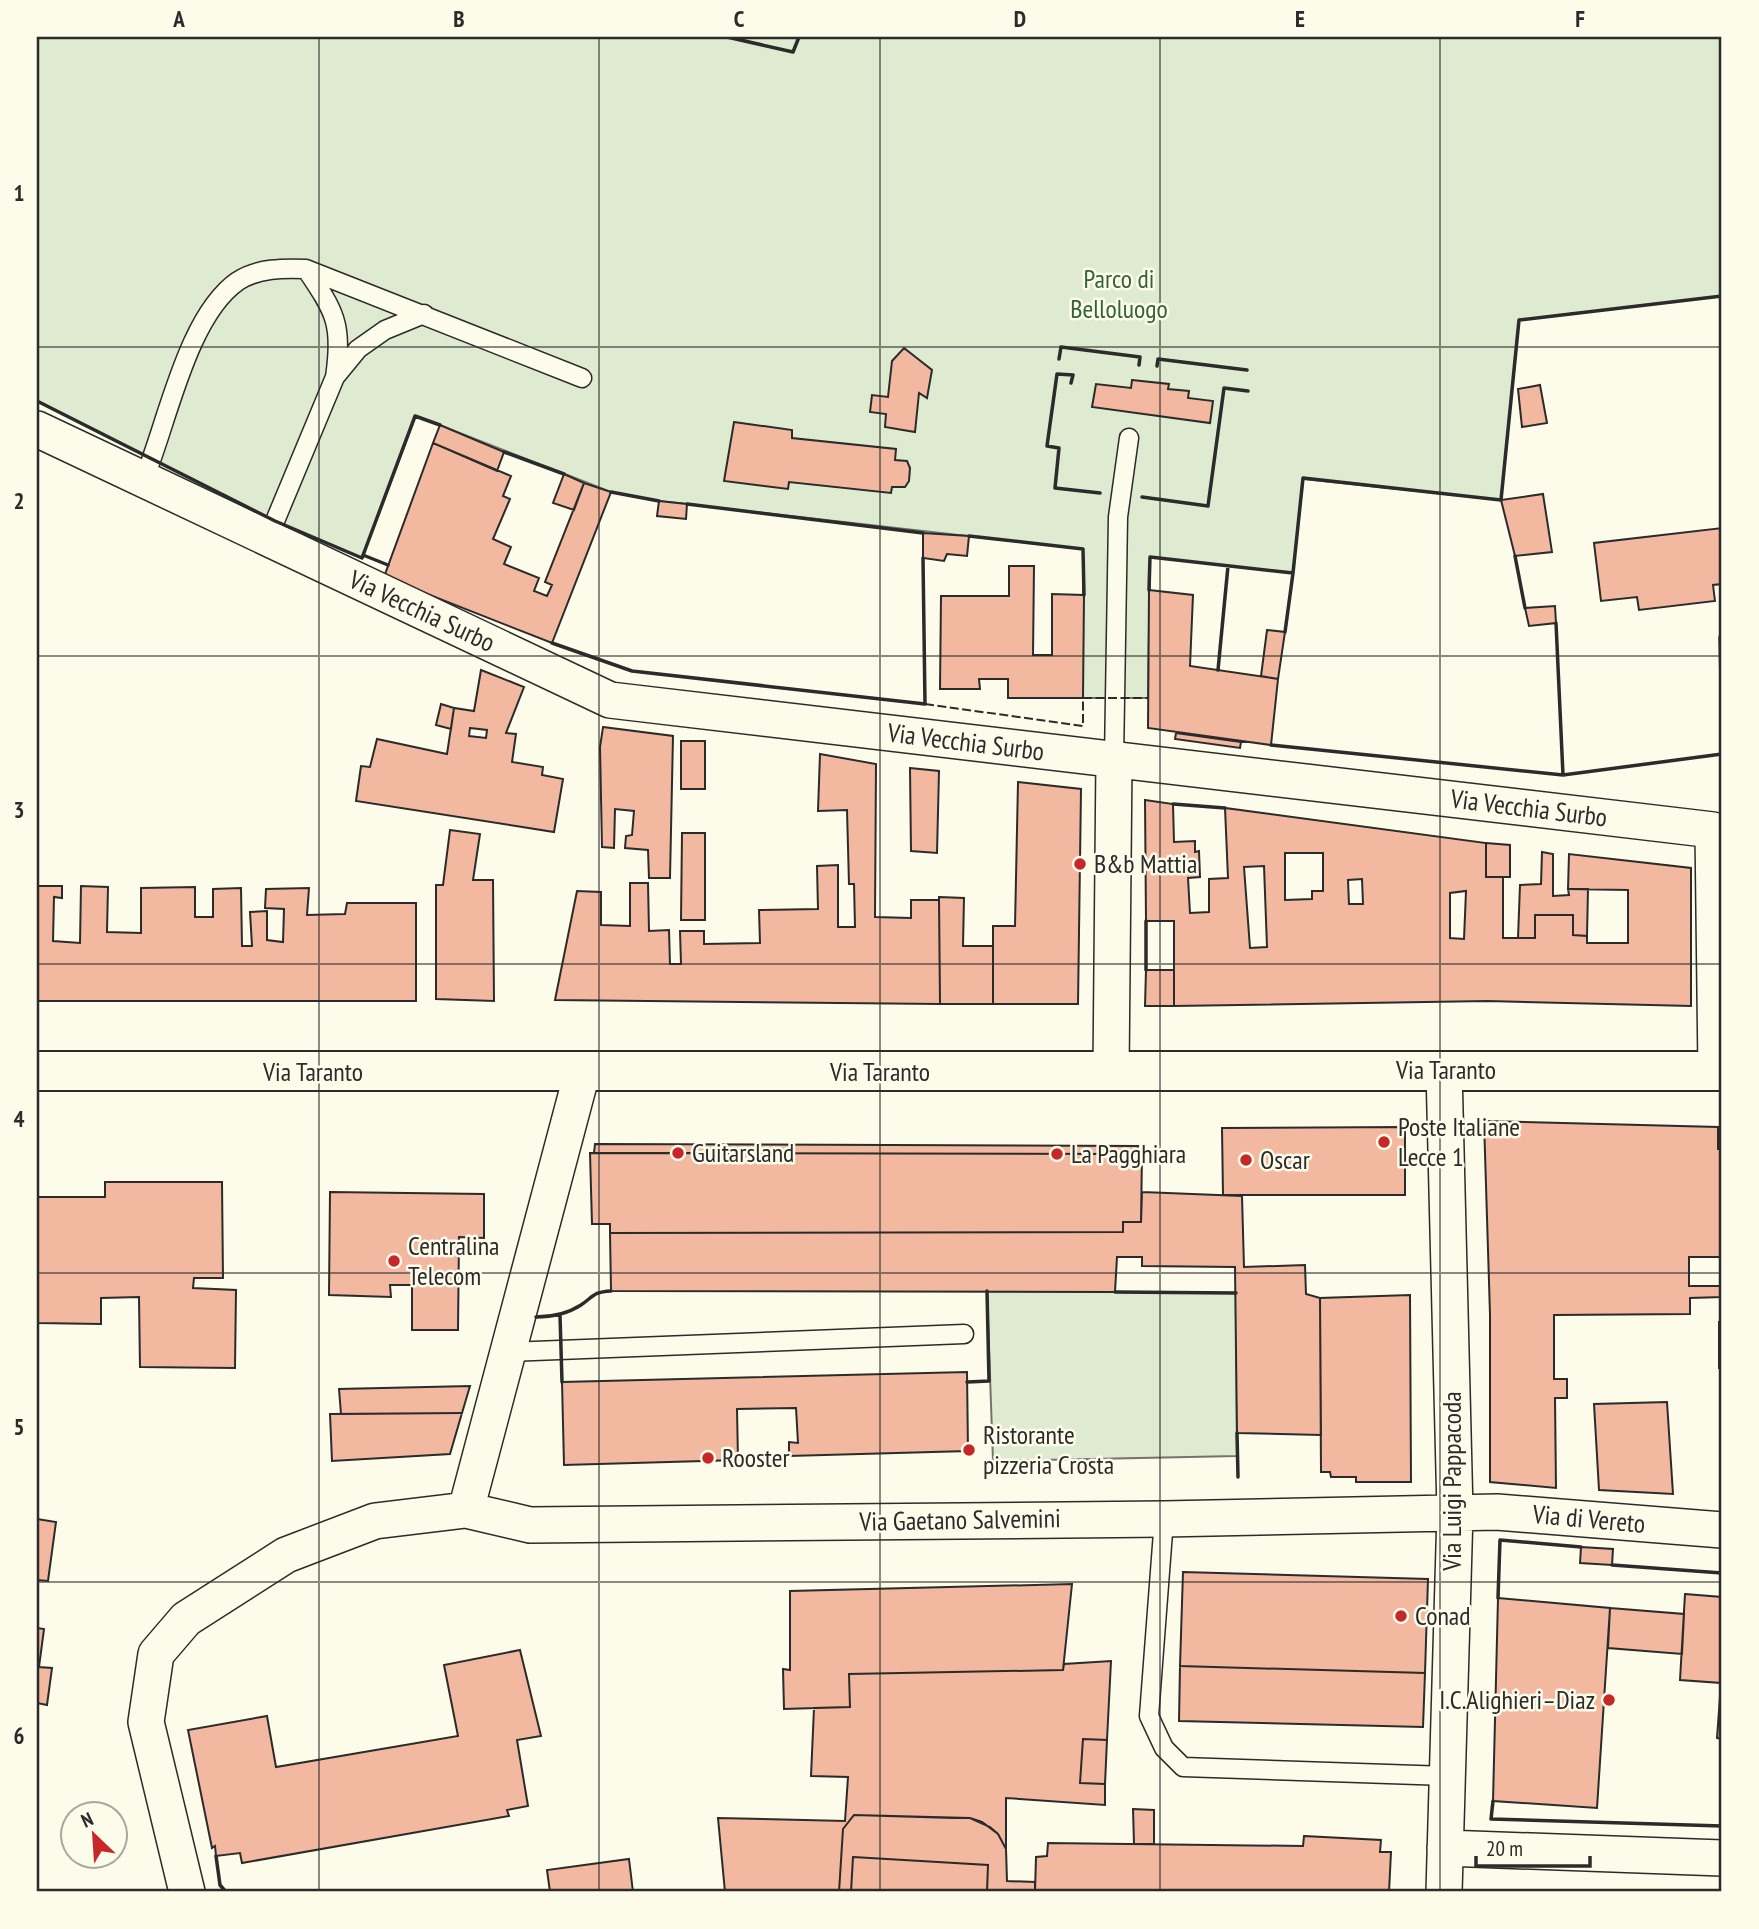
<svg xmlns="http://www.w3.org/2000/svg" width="1759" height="1929" font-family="'PT Sans Narrow',sans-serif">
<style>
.green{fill:#deebd1;stroke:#74746e;stroke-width:2}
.building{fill:#f2b8a0;stroke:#2b2b2b;stroke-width:2;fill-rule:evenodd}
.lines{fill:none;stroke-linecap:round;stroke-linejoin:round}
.lane-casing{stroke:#2b2b2b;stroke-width:21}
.street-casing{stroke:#2b2b2b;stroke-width:38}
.secondary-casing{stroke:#2b2b2b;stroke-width:42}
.lane{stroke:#fdfbea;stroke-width:18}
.street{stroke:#fdfbea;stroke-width:35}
.secondary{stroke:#fdfbea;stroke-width:38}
.fence{stroke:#2b2b2b;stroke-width:2;stroke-dasharray:9 3.5;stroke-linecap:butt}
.wall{stroke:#2b2b2b;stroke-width:3.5}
.grid{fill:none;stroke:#2b2b2b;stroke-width:2;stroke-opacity:0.55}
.poi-dot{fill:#c62828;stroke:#fdfbea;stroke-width:2.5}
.labels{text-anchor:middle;stroke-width:5;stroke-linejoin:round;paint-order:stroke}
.park-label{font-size:26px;fill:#34623c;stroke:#fdfbea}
.street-label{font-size:26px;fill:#2b2b2b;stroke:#fdfbea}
.poi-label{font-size:26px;fill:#2b2b2b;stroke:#fdfbea;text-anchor:start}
.neatline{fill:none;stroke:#2b2b2b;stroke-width:2.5}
.grid-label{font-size:23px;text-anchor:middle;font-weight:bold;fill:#2b2b2b}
</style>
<rect width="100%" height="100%" fill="#fdfbea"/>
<!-- green -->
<path class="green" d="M37,37h1685v259l-203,24 -18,180 -198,-21 -10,94 -143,-16 -2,141h-65v-149l-424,-48 -48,-9 -195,-76 -54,142 -87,-37 -238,-120z
M987,1291l249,2 1,163 -244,5z"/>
<!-- building -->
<path class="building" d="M904,348l28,22 -5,28 -8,-5 -4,39 -30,-5 1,-13 -16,-2 2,-17 16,2 4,-36z
M1132,380l37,4 -1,5 21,2 -1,7 25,3 -3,22 -118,-16 4,-23 35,4z
M1540,385l7,38 -25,4 -4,-38z
M734,422l58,8v8l104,11 -1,11 12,1 3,7 -1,13 -4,6h-13l-1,6 -102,-11 -1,7 -64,-8z
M440,425l64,27 -7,19 -64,-28z
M433,443l78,33 -8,20 7,3 -17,40 18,8 -7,17 35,14 -5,13 13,5 5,-11 -7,-3 39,-99 27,9 -59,151 -168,-66z
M564,474l20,9 -10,27 -21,-7z
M1543,494l9,58 -37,4 -14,-56z
M659,501l28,3 -1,15 -29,-3z
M1722,528v56l-9,1 2,16 -76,9 -2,-13 -36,4 -7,-58z
M923,533l46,3 -2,20 -20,-2 -3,7 -21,-3z
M1009,566h25l-1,89h19v-61l32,1 -1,103h-75v-19h-29l1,10h-40l1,-93h68z
M1149,590l44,5 -3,71 88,13 -7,66 -123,-17z
M1555,606l1,17 -27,3 -4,-18z
M1267,630l18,2 -7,47 -17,-3z
M481,670l43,17 -18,46 10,1 -4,28 31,5 -1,8 21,4 -9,53 -198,-31 5,-35 9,1 7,-28 70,15 7,-46 20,3zM470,728l17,2 -1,8 -17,-2z
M441,704l13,4 -3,21 -15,-4z
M603,727l70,9 -3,142h-21l-1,-28 -23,-2 1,-12 6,-1 2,-24 -19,-2 -1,39 -12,-1 -2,-100z
M1176,733l65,9 -1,6 -65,-9z
M681,741h24v48h-24z
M820,754l56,10 -1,153 36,1v-18h28l1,104 -385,-4 22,-109 24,1v33l29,1v-43h18l1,48 20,-1 1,34h11l-1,-33h24v13l56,-1 -1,-33 59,-1 -1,-43 21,-1v62h17l-1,-43h-5l-2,-74 -29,1z
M910,768l29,3 -2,82 -26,-2z
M1018,782l63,7 -3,215h-85v-78h22z
M1145,800l28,4 1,38 21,-1v11l4,-1 1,26 -12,1 2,35 19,-1v-33l19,-1 -3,-70 261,35v34h17v61h32v-23h38v20l14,1v7h41v-53l-60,-1 1,-35 122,14v138l-203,-5 -314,5v-85h-28zM1285,853h38v38h-11v8l-27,1zM1264,866l3,81 -17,1 -6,-81zM1362,879l1,25h-14l-1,-24zM1466,891l-2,48 -14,-1v-45z
M450,830l30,4 -7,46h20l1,121 -58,-2v-114h7z
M682,833h23v87h-24z
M1486,843l24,2v32h-24z
M1542,852l11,2v42l16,-1 -1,-6h20l-1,47 -14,-1v-20h-38v23h-17l2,-53 21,-1z
M37,886h25v12l-8,-1 -1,44 27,2 1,-57 27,1 -1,45 34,1v-45l54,-1v30h18v-28l28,-1 1,58h10l-2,-34 17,-1v29l16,2 1,-33 -19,-1 1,-19 43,-1 -2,27 38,-1 2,-11h69v98h-379z
M939,897l25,1 -1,48h30v58h-53z
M1146,970h28v36h-29z
M1484,1121l234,6v22h4v108h-33v29h33v11l-32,1v16l-136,1v64h13v19h-12l1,90 -66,-6v-168z
M1405,1127v68h-182l-1,-67z
M595,1144l543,2 -1,8 -482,-1h-61z
M590,1153l552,1 -1,68h-18v10l-513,1v-9h-18z
M105,1182h117l1,96h-29l-1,10 43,2 -1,78 -95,-1 -1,-70 -38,1v26l-64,-1v-126h68z
M330,1192l154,2v44l-25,-1 -1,93h-46v-45h-22l1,12 -62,-2z
M1142,1192l100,4 2,71 61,-2 1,29 14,4 1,137 -84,-2 -2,-166 -93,-1v-9h-25l-2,35 -504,-1 -1,-58 513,-1v-10h18z
M1410,1295l1,187h-55v-5h-25l-1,-5h-9l-1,-174z
M1719,1322h3v46h-3z
M967,1372l1,79 -179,5v-14l9,1 -2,-35 -59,1 1,51 -174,5 -2,-83z
M470,1386l-8,27 -121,1 -2,-25z
M1667,1402l6,92 -74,-4 -5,-86z
M462,1413l-12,41 -118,7 -2,-47z
M37,1519l19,3 -8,59 -11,-1z
M1581,1547l32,2 -1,16 -32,-2z
M1183,1572l245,7 -3,94 -245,-7z
M1072,1584l-9,86 -214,4 1,33 -66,2 -1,-40 7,1v-79z
M1685,1594l37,3v142l-5,-1 4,-55 -41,-3z
M1498,1598l112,10 -13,200 -104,-7z
M1610,1608l74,6 -2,40 -74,-6z
M37,1628l7,1 -5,38 13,1 -5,37 -10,-2z
M520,1650l21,86 -24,4 11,66 -21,4 2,6 -267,47 -2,-10 -24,3 -1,-10 -3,2 -24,-118 79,-14 9,51 182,-31 -14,-71z
M1111,1661l-4,79 -24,-1 -3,44 25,1v21l-99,-7v51l-8,-15 -8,-7 -20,-9 -116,-3 -11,14 -4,63h-114l-7,-74 127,3 3,-44 -37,-1 3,-68 36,-1 -1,-33 214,-4 1,-6z
M1180,1666l245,7 -2,54 -244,-6z
M1083,1739l24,1 -2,44 -25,-1z
M1133,1809l21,1v34h-20z
M854,1815l100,3h16l12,4 16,12 8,15 1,32 28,1v10h-48l1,-27 -135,-8 -2,35h-12l4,-63z
M1304,1836l77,4 -1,12h11l-2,40h-354l1,-35 11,-1 1,-13 255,3z
M853,1857l135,8 -1,27h-136z
M629,1859l4,33h-83l-3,-22z"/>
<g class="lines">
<defs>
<path id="lane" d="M306,269c29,43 37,55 29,108
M144,479c23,-55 43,-163 94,-198 20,-13 46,-13 68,-12l276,109
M264,537l11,-16 60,-144 23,-28 27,-19 39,-16
M1114,759l4,-242 11,-79
M508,1352l456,-18
M1164,1519l-15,197 15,32 19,19 264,9"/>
<path id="street" d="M37,429l573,271 1103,130 3,241
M1444,1070l11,442 -11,380
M1111,1071l3,-312
M466,1510l64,15 634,-6 333,-7 225,18
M1445,1848l277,10
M187,1892l-41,-170 10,-68 30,-35 100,-64 89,-34 91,-11 116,-437"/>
<path id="secondary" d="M37,1071h1685"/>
</defs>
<!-- lane casing -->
<use href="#lane" class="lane-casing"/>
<!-- street casing -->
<use href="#street" class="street-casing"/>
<!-- secondary casing -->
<use href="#secondary" class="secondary-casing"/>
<!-- lane -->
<use href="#lane" class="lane"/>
<!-- street -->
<use href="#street" class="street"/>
<!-- secondary -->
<use href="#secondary" class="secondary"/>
<!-- fence -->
<path class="fence" d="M925,704l158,22v-28h65"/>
<!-- wall -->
<path class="wall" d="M727,37l66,15 6,-15
M1059,359l2,-12 79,10 -1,8
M1157,366l1,-7 89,11
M1071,383l2,-8 -16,-1 -10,72 12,2 -4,40 45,5
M37,401l238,120 87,37 53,-142 25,9
M504,452l60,22
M611,492l48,9
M1142,497l66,9 16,-118 24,3
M687,504l236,29
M969,536l114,13 1,46
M363,555l25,10
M1515,556l10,52
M1149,590l1,-33 143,16 10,-95 198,22 18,-180 203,-24
M1556,623l7,152
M1285,632l8,-59
M1722,636l-2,1 2,87
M552,643l80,28 293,33 -2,-146
M1218,670l10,-104
M1271,745l292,30 159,-21
M1173,804l52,4
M1146,970v-49
M1115,1292l121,1
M560,1315l2,67
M536,1317c16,0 31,-3 45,-12 13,-9 12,-13 30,-14
M967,1382l22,-1 -2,-90
M1237,1433l1,44
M1612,1565l110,8
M1498,1598l2,-58 81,7
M1493,1801l-2,18 231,7
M216,1856l4,29 6,7"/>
</g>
<!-- grid -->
<path class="grid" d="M319,37v1855M599,37v1855M880,37v1855M1160,37v1855M1440,37v1855M37,347h1685M37,656h1685M37,964h1685M37,1273h1685M37,1582h1685"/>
<!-- markers -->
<g class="poi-dot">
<circle cx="1080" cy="864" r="7"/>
<circle cx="1384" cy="1142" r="7"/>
<circle cx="678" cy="1153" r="7"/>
<circle cx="1057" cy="1154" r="7"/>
<circle cx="1246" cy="1160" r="7"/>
<circle cx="394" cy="1261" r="7"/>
<circle cx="969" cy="1450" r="7"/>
<circle cx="708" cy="1458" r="7"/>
<circle cx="1401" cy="1616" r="7"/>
<circle cx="1609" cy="1700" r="7"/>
</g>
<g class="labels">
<!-- park labels -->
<g class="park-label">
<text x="1119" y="288">Parco di<tspan x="1119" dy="30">Belloluogo</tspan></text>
</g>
<!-- street labels -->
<g class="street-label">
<text transform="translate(422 611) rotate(25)" y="9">Via Vecchia Surbo</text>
<text transform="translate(966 742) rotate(7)" y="9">Via Vecchia Surbo</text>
<text transform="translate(1529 808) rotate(7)" y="9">Via Vecchia Surbo</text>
<text x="1446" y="1079">Via Taranto</text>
<text x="313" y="1081">Via Taranto</text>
<text x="880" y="1081">Via Taranto</text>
<text transform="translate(1452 1481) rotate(-90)" y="9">Via Luigi Pappacoda</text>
<text transform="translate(1589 1519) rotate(5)" y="9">Via di Vereto</text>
<text transform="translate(960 1520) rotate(-1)" y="9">Via Gaetano Salvemini</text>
</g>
<!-- poi labels -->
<g class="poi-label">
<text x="1094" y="873">B&amp;b Mattia</text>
<text x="1398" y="1136">Poste Italiane<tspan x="1398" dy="30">Lecce 1</tspan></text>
<text x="692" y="1162">Guitarsland</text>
<text x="1071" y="1163">La Pagghiara</text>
<text x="1260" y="1169">Oscar</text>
<text x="408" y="1255">Centralina<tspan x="408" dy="30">Telecom</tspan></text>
<text x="983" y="1444">Ristorante<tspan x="983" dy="30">pizzeria Crosta</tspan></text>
<text x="722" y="1467">Rooster</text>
<text x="1415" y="1625">Conad</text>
<text x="1595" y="1709" text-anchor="end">I.C.Alighieri–Diaz</text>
</g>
</g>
<!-- border -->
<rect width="1759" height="1929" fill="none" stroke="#fdfbea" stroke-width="77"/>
<!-- north arrow -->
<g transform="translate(94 1835) rotate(335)"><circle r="33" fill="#fdfbea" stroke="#a9a89e" stroke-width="2"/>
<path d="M0-5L12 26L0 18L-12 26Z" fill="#c62828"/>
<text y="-10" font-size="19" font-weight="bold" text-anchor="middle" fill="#2b2b2b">N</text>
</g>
<!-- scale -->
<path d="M1476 1856v10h114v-10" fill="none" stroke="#2b2b2b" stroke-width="3.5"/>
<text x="1486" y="1856" font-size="21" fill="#2b2b2b" stroke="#fdfbea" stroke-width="5" paint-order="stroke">20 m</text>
<rect x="38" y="38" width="1682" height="1852" class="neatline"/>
<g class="grid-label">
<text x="179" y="27">A</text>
<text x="459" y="27">B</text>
<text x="739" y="27">C</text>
<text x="1020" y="27">D</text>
<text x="1300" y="27">E</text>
<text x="1580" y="27">F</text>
<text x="19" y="201">1</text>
<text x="19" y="509">2</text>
<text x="19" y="818">3</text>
<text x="19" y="1127">4</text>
<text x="19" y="1435">5</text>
<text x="19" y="1744">6</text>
</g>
</svg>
